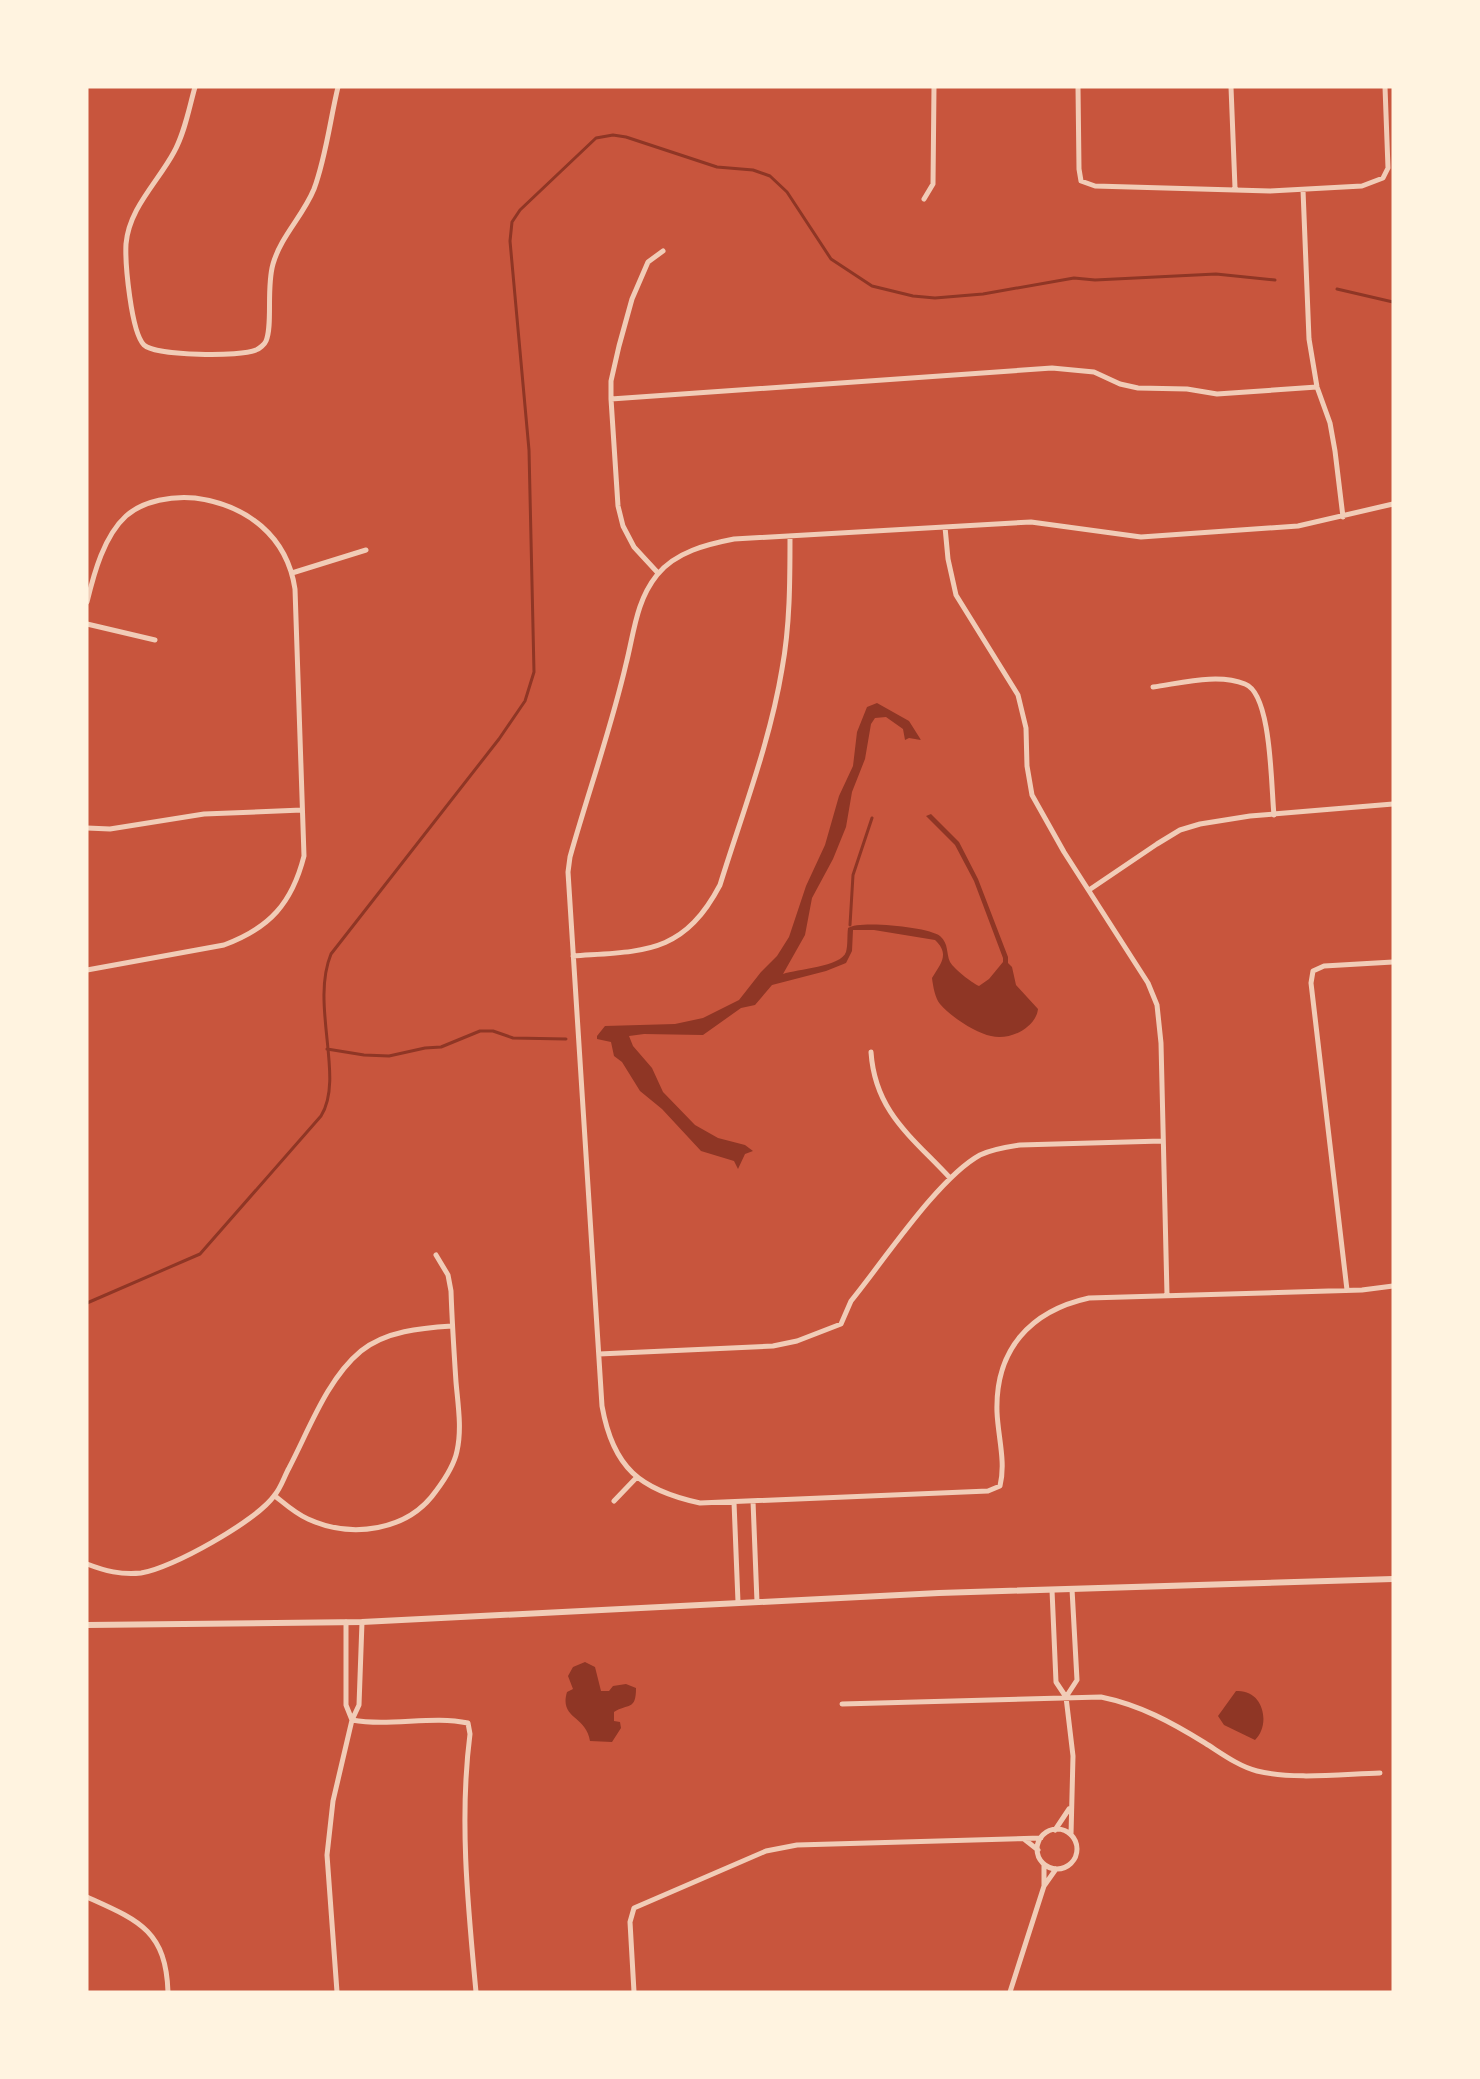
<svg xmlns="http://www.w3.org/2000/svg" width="1480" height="2079" font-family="'Golos Text',sans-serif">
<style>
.water{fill:#8f3625}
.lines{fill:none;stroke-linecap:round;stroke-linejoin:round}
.stream{stroke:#8f3625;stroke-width:3}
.minor{stroke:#f1ccb7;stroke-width:5}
.tertiary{stroke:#f1ccb7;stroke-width:6}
</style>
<rect width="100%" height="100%" fill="#c8553d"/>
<!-- water -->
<path class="water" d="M877,703l32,18 12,19 -12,-2 -4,2 -2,-11 -17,-12 -11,1 -4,6 -6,35 -13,33 -6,35 -13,32 -21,39 -7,37 -22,39c14,-5 58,-7 63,-22 2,-7 1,-16 2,-24 11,-8 81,-1 92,8 9,8 6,17 10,26 5,8 21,20 29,24l10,-7 14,-17v-4l-29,-77 -19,-36 -29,-29 5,-2 28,28 19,37 30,78v6l4,4 4,18 22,24c-2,19 -29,32 -47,27 -15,-3 -40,-19 -51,-32 -5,-6 -7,-18 -8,-26 9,-15 18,-24 3,-38l-61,-10h-21l-1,21 -6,12 -20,8 -54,14 -17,20 -14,3 -38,27 -59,-1 -15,2 4,10 19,22 11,24 32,33 23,13 27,7 8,6 -8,3 -7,15 -4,-8 -33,-10 -39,-42 -22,-18 -18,-29 -8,-6 -3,-14 -14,-3v-3l8,-10 70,-2 28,-6 36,-18 22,-28 16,-16 12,-19 17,-51 19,-41 14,-49 14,-30 4,-34 10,-25z
M585,1662l10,5 6,24h8l4,-5 13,-2 10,4c0,23 -8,15 -22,24v9l6,1 1,6 -9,14 -22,-1c-4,-26 -31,-22 -23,-49l6,-3 -5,-13 5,-9z
M1236,1691c28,-2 35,34 19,49l-31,-15 -6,-9z"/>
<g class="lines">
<!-- stream -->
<path class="stream" d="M1337,289l56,13
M850,925l3,-50 19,-57
M327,1049l37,6 25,1 36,-8 16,-1 39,-16h13l20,7 53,1
M87,1303l113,-49 121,-138c24,-38 -11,-111 10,-162l168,-215 26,-38 9,-29 -5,-222 -19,-209 2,-19 8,-12 76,-72 17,-3 13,2 91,30 36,3 17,6 17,16 44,67 41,27 41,10 22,2 48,-4 91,-16 21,2 121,-6 59,6"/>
<!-- minor -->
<path class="minor" d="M195,87c-6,21 -10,45 -21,65 -16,30 -45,56 -48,92 -1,19 5,88 18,101 11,11 98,12 112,5 3,-1 9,-6 10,-9 7,-16 0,-53 7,-77 8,-28 30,-48 41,-75 12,-32 16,-69 24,-102
M1078,87l1,82 2,12 14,5 175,5 92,-5 21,-8 5,-10 -3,-81
M1231,87l4,101
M1303,190l6,149 8,48 13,36 5,28 8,66
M924,199l9,-15 1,-97
M611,399l441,-31 42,4 26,12 18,4 49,1 30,5 100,-7
M1393,504l-95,22 -157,11 -110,-15 -297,17c-26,5 -59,13 -77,36 -21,26 -23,58 -31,89 -15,65 -38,129 -56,193l-2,15 34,534c11,62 38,84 98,97l288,-12 12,-5c6,-24 -2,-49 -3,-74 -2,-62 33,-101 92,-114l273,-8 31,-4
M945,527l3,32 8,36 62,100 8,33 1,38 5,29 32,57 84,131 9,22 4,38 6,252
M292,573l74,-23
M658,573l-24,-26 -11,-21 -5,-20 -7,-107v-18l8,-35 13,-47 16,-37 15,-11
M87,602c7,-29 17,-66 39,-86 18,-16 47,-20 69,-18 52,7 92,38 100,91l9,267c-12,47 -34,72 -80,89l-137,25
M87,624l68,16
M1153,687c29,-4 65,-14 92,-3 27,10 26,104 29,131
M87,828l23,1 94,-15 98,-4
M1089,890l68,-46 23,-14 20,-6 50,-8 143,-12
M573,956c71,-5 110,-1 147,-71 22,-71 50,-143 62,-216 8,-43 8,-89 8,-133
M871,1052c4,60 41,85 79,126
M1347,1290l-36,-307 2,-12 11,-5 69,-4
M599,1354l174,-8 24,-5 44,-17 10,-23c32,-39 87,-123 129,-146 13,-6 26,-8 40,-10l142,-4
M275,1496c10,8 21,18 33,23 44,20 100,12 128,-28 9,-12 18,-25 21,-40 5,-22 1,-46 -1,-69 -2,-30 -4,-61 -5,-91l-3,-16 -12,-20
M614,1501l23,-24
M753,1501l4,101
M734,1502l4,100
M87,1564c18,7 34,11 54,9 30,-4 115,-52 133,-77 7,-8 10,-19 15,-28 20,-38 38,-89 72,-117 25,-20 60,-23 91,-25
M1052,1590l4,92 10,15 7,59 -2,79
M346,1622v83l6,15
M1066,1697l11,-17 -5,-91
M842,1704l259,-7c39,8 70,25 104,46 16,10 33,23 52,28 36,9 86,3 123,2
M352,1720c39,7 80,-5 116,3l2,11c-11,85 -2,173 6,258
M1037 1849a20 20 0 1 1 40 0a20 20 0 1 1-40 0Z
M1055,1830l14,-21
M1024,1839l14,11
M1044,1864v21
M87,1897c51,23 79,33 81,95
M337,1992l-10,-137 6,-54 19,-81 7,-15 3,-83
M634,1992l-4,-70 4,-14 132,-57 31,-6 244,-7
M1010,1992l34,-106 12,-17"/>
<!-- tertiary -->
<path class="tertiary" d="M87,1625l275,-3 577,-29 454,-14"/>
</g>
<!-- border -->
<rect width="1480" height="2079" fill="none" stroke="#fff3e0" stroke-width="177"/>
</svg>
